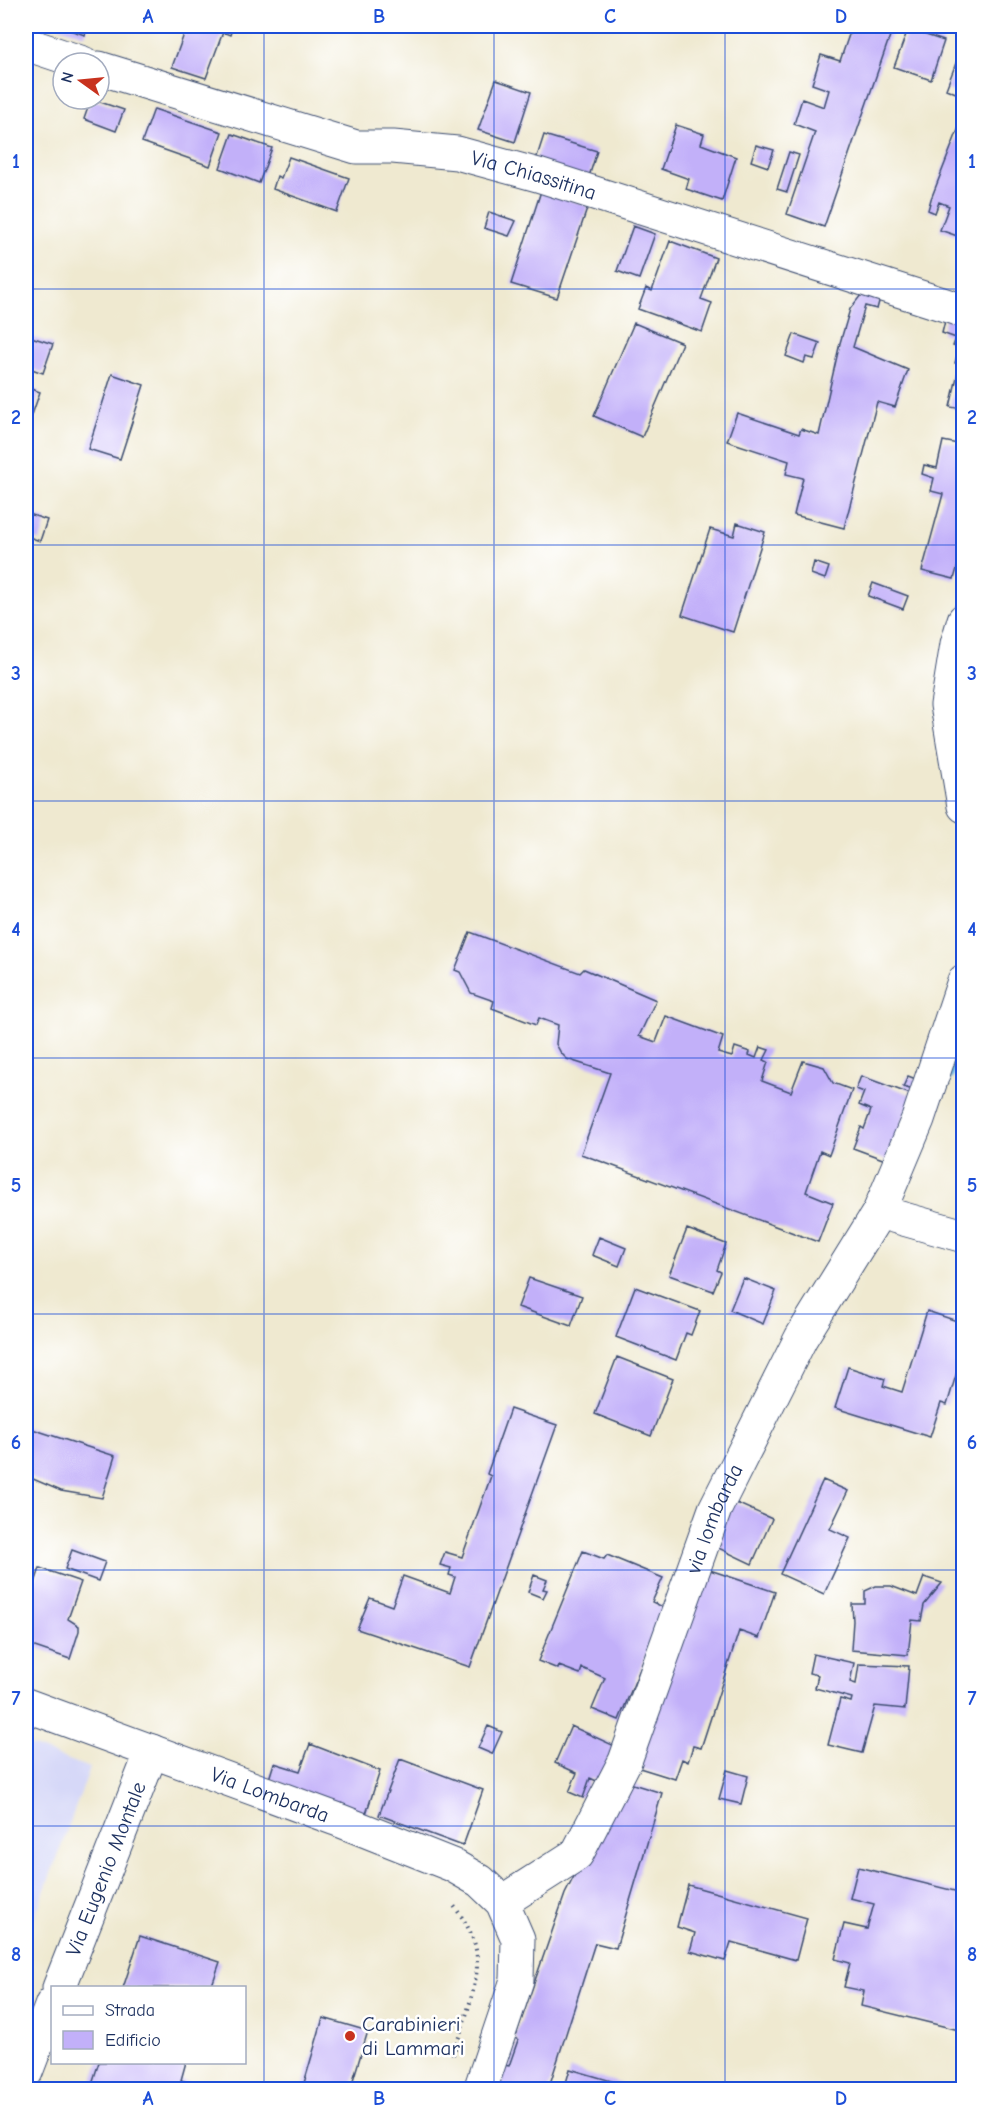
<svg xmlns="http://www.w3.org/2000/svg" width="989" height="2115" font-family="'Comic Neue',sans-serif">
<style>
.built{fill:#d6d8f8}
.lines{fill:none;stroke-linecap:round;stroke-linejoin:round}
.stream{stroke:#6cbae7;stroke-width:9}
.building{fill:#c2b0f9}
.minor-casing{stroke:#3b4b6f;stroke-width:35}
.tertiary-casing{stroke:#3b4b6f;stroke-width:35}
.path{stroke:#3b4b6f;stroke-width:4;stroke-dasharray:1.5 4.5;stroke-linecap:butt}
.minor{stroke:#fff;stroke-width:33}
.tertiary{stroke:#fff;stroke-width:33}
.grid{fill:none;stroke:#1d4ed8;stroke-width:1.5;stroke-opacity:0.55}
.poi-dot{fill:#c8321e;stroke:#fff;stroke-width:2}
.labels{text-anchor:middle;stroke-width:5;stroke-linejoin:round;paint-order:stroke}
.street-label{font-size:21px;fill:#1b2f5e;stroke:#fff}
.poi-label{font-size:21px;fill:#1b2f5e;stroke:#fff;text-anchor:start}
.neatline{fill:none;stroke:#1d4ed8;stroke-width:2}
.grid-label{font-size:20px;text-anchor:middle;font-weight:bold;fill:#1d4ed8}
</style>
<rect width="100%" height="100%" fill="#fff"/>
<filter id="ink" filterUnits="userSpaceOnUse"><feTurbulence type="fractalNoise" baseFrequency=".0167" numOctaves="2"/><feDisplacementMap in="SourceGraphic" scale="12" xChannelSelector="R" yChannelSelector="G"/><feConvolveMatrix kernelMatrix="1 2 1 2 8 2 1 2 1" color-interpolation-filters="sRGB"/></filter>
<filter id="wash" filterUnits="userSpaceOnUse"><feTurbulence type="fractalNoise" baseFrequency=".008" numOctaves="4" result="noise"/><feDisplacementMap in="SourceGraphic" scale="24" xChannelSelector="R" yChannelSelector="G"/><feGaussianBlur stdDeviation="1.35" result="paint"/><feColorMatrix in="noise" values="0 0 0 0 0 0 0 0 0 0 0 0 0 0 0 0 0 1.4 0 .05"/><feComposite in="paint" operator="in"/></filter>
<g filter="url(#wash)">
<rect width="100%" height="100%" fill="#efe9d0"/>
<!-- built -->
<path class="built" d="M26,1744l64,24 -64,173z"/>
<g class="lines">
<!-- stream -->
<path class="stream" d="M949,1076l15,-37"/>
</g>
<g id="blocks">
<!-- building -->
<path class="building" d="M57,26h31l-3,9z
M187,26h46l-3,9 -7,-3 -17,46 -34,-11z
M852,26h27l13,4 -68,197 -37,-13 28,-82 -21,-8 8,-25 22,8 5,-17 -17,-6 9,-29 19,6z
M908,29l36,12 -13,39 -37,-13z
M963,45v51l-17,-7z
M496,80l35,12 -16,50 -37,-12z
M91,99l33,11 -8,21 -32,-12z
M154,109l68,23 -12,34 -68,-24z
M963,117v121l-23,-8 9,-24 -10,-4 -4,11 -7,-3 3,-11z
M676,125l28,9 -3,10 35,13 -14,44 -36,-12 3,-10 -28,-10z
M232,134l40,14 -13,35 -39,-15z
M544,135l53,16 -10,32 -53,-17z
M756,145l18,5 -6,17 -17,-6z
M789,152l10,3 -12,37 -10,-3z
M289,157l60,21 -12,34 -64,-23 4,-13 4,2z
M541,191l47,15 -31,92 -46,-14z
M489,212l27,9 -7,15 -25,-8z
M633,226l22,8 -16,45 -22,-8z
M670,241l46,17 -15,41 11,4 -10,29 -64,-23 8,-21 6,3z
M861,295l19,3 -3,11 -12,-3 -12,41 55,23 -13,37 -18,-5 -33,126 -50,-13 9,-37 -17,-4 3,-13 -62,-20 10,-28 62,21 2,-5 18,6 21,-92 10,-34z
M946,317l17,6v86l-13,-2 10,-43 -5,-1 4,-15 -6,-2 3,-8 -14,-5z
M634,323l48,20 -40,94 -48,-21z
M794,334l26,9 -6,16 -8,-2 -2,6 -18,-7z
M31,337l22,7 -10,29 -17,-6v-14z
M112,374l32,11 -24,74 -32,-10z
M26,387l14,5 -14,40z
M943,441l20,4v103l-9,31 -32,-8 21,-77 -12,-3 3,-13 -12,-4 2,-9 13,3z
M26,513l21,7 -7,21 -14,-5z
M737,523l28,9 -32,100 -51,-17 28,-86 24,7z
M814,562l15,5 -4,12 -14,-5z
M873,583l35,13 -5,13 -35,-13z
M470,932l110,41 4,-4 72,31 -17,36 17,6 10,-26 57,21 -5,16 14,4 3,-10 15,5 -1,3 7,3 4,-11 9,3 -5,10 4,2 -6,19 29,11 12,-31 21,6 9,16 19,7 -23,65 -9,-4 -14,41 27,11 -15,39 -237,-88 29,-81 -43,-14 -6,-6 -5,-9 2,-19 -19,-7 -3,7 -44,-17 2,-7 -23,-8 -11,-21 -5,-2z
M861,1076l52,19 -25,66 -35,-13 8,-21 3,2 7,-19 -12,-5 5,-13 -8,-3z
M908,1076l13,5 -4,10 -14,-4z
M687,1229l39,15 -9,26 4,2 -8,19 -44,-16z
M599,1237l27,11 -7,18 -27,-11z
M529,1278l53,18 -11,30 -53,-19z
M743,1278l33,13 -13,33 -33,-14z
M635,1287l65,24 -9,24 -5,-2 -10,27 -60,-23z
M927,1311l36,12v29l-16,53 -6,-2 -11,34 -95,-29 13,-41 37,12 -2,7 19,6z
M617,1357l56,22 -22,57 -56,-22z
M510,1409l47,16 -87,242 -113,-38 13,-31 22,8 11,-30 47,17 5,-16 -6,-2 2,-7 -11,-3 5,-13 17,5 29,-81 -4,-2z
M26,1427l89,29 -13,42 -41,-7 -35,-15z
M823,1480l25,11 -18,38 20,9 -26,56 -44,-20z
M732,1501l40,18 -20,45 -40,-19z
M72,1550l33,12 -7,19 -33,-12z
M583,1551l21,8 3,-4 56,23 -11,24 13,6 -46,112 -27,-11 13,-31 -23,-10 -2,6 -21,-8 -1,3 -20,-8z
M40,1568l41,14 -13,37 11,7v5l-9,28 -44,-15v-34z
M704,1568l71,24 -16,46 -20,-7 -38,117 -8,-2 -5,16 -6,-3 -7,20 -42,-13z
M534,1575l13,5 -4,9 4,1 -4,8 -15,-6z
M924,1577l18,6 -18,22 -3,16 -9,-1 -4,35 -57,-5 2,-29 -1,-17h13v-13l11,-5h15l26,10z
M813,1654l41,9 -4,19 6,2 3,-20 50,2 -4,43 -30,-3 -13,47 -34,-8 12,-46 11,3 1,-4 -37,-10 3,-13 -9,-2z
M488,1726l14,6 -10,22 -14,-6z
M571,1726l46,21 -16,36 -11,-5 -7,20 -14,-6 8,-19 -22,-10z
M310,1744l70,27 -15,46 -96,-38 5,-16 26,8z
M963,1751v21l-5,-1z
M400,1759l83,31 -20,56 -84,-31z
M727,1770l21,6 -7,28 -22,-5z
M623,1781l39,12 -46,155 -21,-5 -47,147h-52l7,-25 6,1 9,-26 -3,-2 50,-144z
M858,1867l105,26v138l-102,-25 3,-15 -20,-4 6,-24 -15,-4 9,-35 23,5 7,-25 -24,-6z
M688,1885l119,33 -11,42 -65,-18 -6,19 -35,-10 5,-18 -18,-6z
M140,1936l80,26 -9,26h-88z
M323,2018l45,13 -18,59h-48z
M99,2062h87l-5,18 28,10h-119z
M570,2069l69,20v1h-75z"/>
</g>
</g>
<g filter="url(#ink)">
<use href="#blocks" fill-opacity="0" stroke="#3b4b6f" stroke-width="1.5"/>
<g class="lines">
<defs>
<g id="minor">
<path d="M26,44l57,19"/>
<path id="s1" d="M99,68l257,79h37l64,6 81,22 426,136"/>
<path d="M964,620l-7,24 -10,61 17,101"/>
<path d="M879,1212l85,24"/>
<path id="s2" d="M502,1902l75,-48 48,-93 90,-252 86,-171 78,-126 39,-93 46,-138"/>
<path id="s3" d="M59,1988l93,-237"/>
<path d="M26,2072l26,-68"/>
</g>
<g id="tertiary">
<path id="s4" d="M26,1705l310,114 116,46 28,16 22,21 16,37 -1,41 -37,110"/>
</g>
</defs>
<!-- minor casing -->
<use href="#minor" class="minor-casing"/>
<!-- tertiary casing -->
<use href="#tertiary" class="tertiary-casing"/>
<!-- path -->
<path class="path" d="M453,2055c8,-26 25,-68 24,-94 0,-21 -11,-39 -23,-55"/>
<!-- minor -->
<use href="#minor" class="minor"/>
<!-- tertiary -->
<use href="#tertiary" class="tertiary"/>
</g>
</g>
<!-- grid -->
<path class="grid" d="M264,26v2064M494,26v2064M725,26v2064M26,289h938M26,545h938M26,801h938M26,1058h938M26,1314h938M26,1570h938M26,1826h938"/>
<!-- markers -->
<circle class="poi-dot" cx="350" cy="2036" r="6"/>
<g class="labels">
<!-- street labels -->
<g class="street-label">
<text dy="7" stroke="none"><textPath href="#s1" startOffset="450">Via Chiassitina</textPath></text>
<text dy="7" stroke="none"><textPath href="#s2" startOffset="452">via lombarda</textPath></text>
<text dy="7" stroke="none"><textPath href="#s4" startOffset="260">Via Lombarda</textPath></text>
<text dy="7" stroke="none"><textPath href="#s3" startOffset="128">Via Eugenio Montale</textPath></text>
</g>
<!-- poi labels -->
<g class="poi-label">
<text x="362" y="2031">Carabinieri<tspan x="362" dy="24">di Lammari</tspan></text>
</g>
</g>
<!-- margin -->
<rect width="989" height="2115" fill="none" stroke="#fff" stroke-width="66"/>
<!-- legend -->
<rect x="51" y="1986" width="195" height="78" fill="#ffffff" stroke="#a4acbf" stroke-width="1.5"/>
<rect x="63" y="2006" width="30" height="9" fill="#ffffff" stroke="#a4acbf" stroke-width="1.5"/>
<text x="105" y="2016" font-size="18" fill="#1b2f5e">Strada</text>
<rect x="63" y="2031" width="30" height="18" fill="#c2b0f9" stroke="#a4acbf" stroke-width="1.5"/>
<text x="105" y="2046" font-size="18" fill="#1b2f5e">Edificio</text>
<!-- north arrow -->
<g transform="translate(81 81) rotate(285)"><circle r="28" fill="#ffffff" stroke="#a4acbf" stroke-width="1.5"/>
<path d="M0-4.5L10 22L0 15L-10 22Z" fill="#c8321e"/>
<text y="-9" font-size="16" font-weight="bold" text-anchor="middle" fill="#1b2f5e">N</text>
</g>
<rect x="33" y="33" width="923" height="2049" class="neatline"/>
<g class="grid-label">
<text x="148" y="23">A</text>
<text x="379" y="23">B</text>
<text x="610" y="23">C</text>
<text x="841" y="23">D</text>
<text x="16" y="168">1</text>
<text x="972" y="168">1</text>
<text x="16" y="424">2</text>
<text x="972" y="424">2</text>
<text x="16" y="680">3</text>
<text x="972" y="680">3</text>
<text x="16" y="936">4</text>
<text x="972" y="936">4</text>
<text x="16" y="1192">5</text>
<text x="972" y="1192">5</text>
<text x="16" y="1449">6</text>
<text x="972" y="1449">6</text>
<text x="16" y="1705">7</text>
<text x="972" y="1705">7</text>
<text x="16" y="1961">8</text>
<text x="972" y="1961">8</text>
<text x="148" y="2105">A</text>
<text x="379" y="2105">B</text>
<text x="610" y="2105">C</text>
<text x="841" y="2105">D</text>
</g>
</svg>
